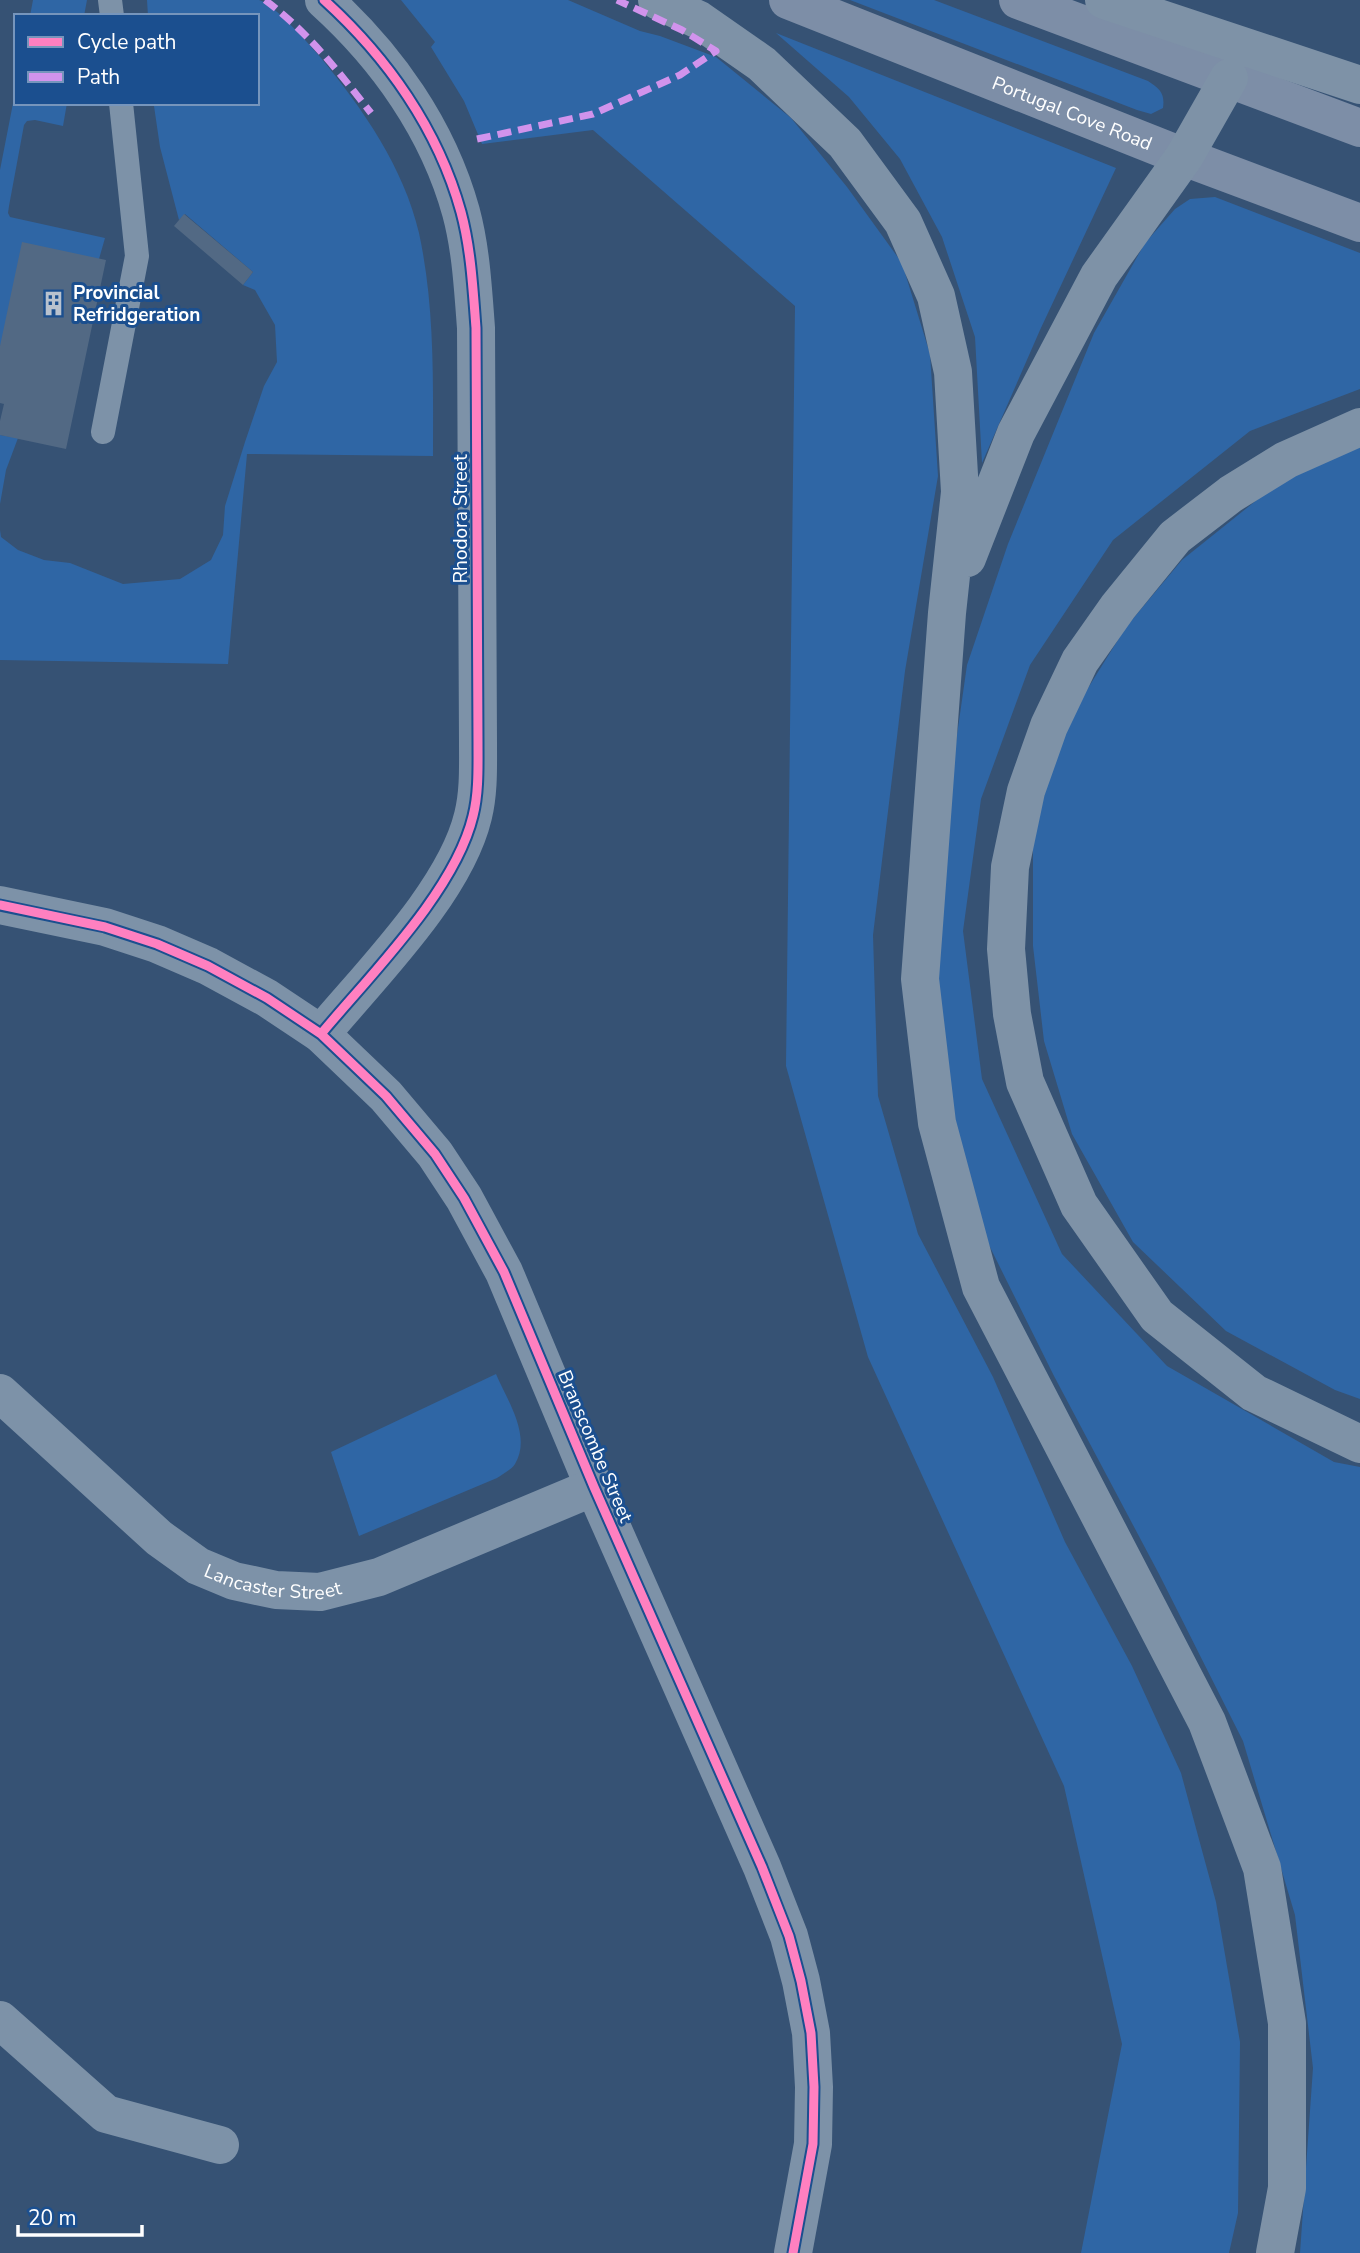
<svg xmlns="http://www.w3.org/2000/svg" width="1360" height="2253" font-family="'Nunito Sans',sans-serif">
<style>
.green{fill:#2f66a5}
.building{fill:#526984}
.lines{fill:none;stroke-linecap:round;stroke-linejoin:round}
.lane{stroke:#7d92a8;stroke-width:24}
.street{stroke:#7d92a8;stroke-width:38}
.primary{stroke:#7d8ea7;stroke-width:38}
.highway{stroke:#7e92a7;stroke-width:38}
.quiet{stroke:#d193ec;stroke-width:7;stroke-dasharray:14 7;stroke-linecap:butt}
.cycleway-casing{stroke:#1b4f8f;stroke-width:13}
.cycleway{stroke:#ff80c0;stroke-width:9}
.labels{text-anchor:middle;stroke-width:6;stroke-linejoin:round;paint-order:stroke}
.street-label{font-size:19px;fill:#fff;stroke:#1b4f8f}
.poi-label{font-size:19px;font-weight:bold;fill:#fff;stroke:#1b4f8f;text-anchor:start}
</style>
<rect width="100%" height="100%" fill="#365274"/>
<!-- green -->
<path class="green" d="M33,0h54l-3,16h-54z
M147,0c29,0 57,0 85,0 8,0 20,0 27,0 16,5 50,44 62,58 42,51 83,110 98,175 16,74 14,149 14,223l-186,-2 -19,210 -228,-4v-130l1,7 17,13 26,10 26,3 53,21 57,-5 31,-19 12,-25 2,-29 20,-64 19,-56 13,-24 -2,-37 -20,-35 -12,-5 10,-13 -68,-58 -6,6 -19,-73 -6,-41v-3h103v-87h-109z
M401,0h167l72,31 20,5 56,21 75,61 56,69 55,76 28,91 8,122 -33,195 -32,264 5,161 40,138 75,143 72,165 67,124 49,107 35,129 24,140 -2,171 -9,40h-148l41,-209 -58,-258 -196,-429 -82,-291 9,-760 -202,-176 -111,14 -18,-43 -33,-54 4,-5z
M850,0h84l214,81c12,8 17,12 15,27l-12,6 -14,-4z
M776,33l340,135 -76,162 -58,133 -7,-126 -33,-100 -42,-78 -51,-62z
M16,88v15h51l-4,23 -28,-6 -8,1 -3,4 -15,81 -1,7 2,4 95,21 -6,21 -99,87v-176z
M1215,197l145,56v136l-110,42 -137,109 -83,125 -49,134 -18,132 19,148 80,175 105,112 167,96 26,5v786h-60l13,-185 -18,-153 -52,-174 -84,-167 -105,-198 -71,-143 -34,-108 -18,-130 11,-155 25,-175 41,-121 86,-211 51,-90 30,-34 15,-10z
M0,435l18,3 -12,32 -6,34z
M1360,442v957l-25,-9 -109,-59 -93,-89 -61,-108 -28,-93 -11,-95v-108l27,-105 66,-106 56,-67 91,-73z
M496,1374c11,26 36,62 19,90 -4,6 -12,10 -18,14l-138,58 -28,-84z"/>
<!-- building -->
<path class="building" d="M184,214l69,58 -10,13 -69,-59z
M22,242l84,18 -40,189 -66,-14v-14l4,-17 -4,-1v-57z"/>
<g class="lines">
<!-- lane -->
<path class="lane" d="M110,0l2,16
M103,432l34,-176 -16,-153"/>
<!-- street -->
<g class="street">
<path d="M0,905l105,22 52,17 51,22 59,32 54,36 65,62 49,58 29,44 40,74 90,215 168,380 27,69 12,45 10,52 3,54 -1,57 -20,109"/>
<path d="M321,1034c50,-60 134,-143 152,-218 6,-24 5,-50 5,-74l-2,-414c-3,-39 -5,-79 -15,-116 -23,-83 -74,-155 -137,-212"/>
<path id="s1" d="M0,1393l159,145 39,28 36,15 42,9 44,2 59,-15 215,-90"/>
<path d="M0,2020l106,94 114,31"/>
</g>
<!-- primary -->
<g class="primary">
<path id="s2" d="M788,0l396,157 176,66"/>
<path d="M1018,0l342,128"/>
</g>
<!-- highway -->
<path class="highway" d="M657,0l42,20 63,44 83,79 58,79 33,74 17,76 7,120 -13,121 -27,366 17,144 44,164 226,435 55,146 25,155v165l-12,65
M1104,0l256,85
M1360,427l-74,33 -55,34 -56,43 -57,70 -38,54 -31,65 -23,65 -16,76 -4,82 6,65 13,68 54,123 78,111 97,77 106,51
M967,558l49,-125 83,-157 85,-119 45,-79"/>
<!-- quiet -->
<path class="quiet" d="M265,0c43,32 74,72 106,113
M477,139l116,-25 87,-39 36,-24 -34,-21 -65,-30"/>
<defs>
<path id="cycleway" d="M0,905l105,22 52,17 51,22 59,32 54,36 65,62 49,58 29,44 40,74 90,215 168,380 27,69 12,45 10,52 3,54 -1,57 -20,109
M321,1034c50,-60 134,-143 152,-218 6,-24 5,-50 5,-74l-2,-414c-3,-39 -5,-79 -15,-116 -23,-83 -74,-155 -137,-212"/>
</defs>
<!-- cycleway casing -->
<use href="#cycleway" class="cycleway-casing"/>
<!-- cycleway -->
<use href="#cycleway" class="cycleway"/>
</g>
<!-- icons -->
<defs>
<symbol id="building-bare" viewBox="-9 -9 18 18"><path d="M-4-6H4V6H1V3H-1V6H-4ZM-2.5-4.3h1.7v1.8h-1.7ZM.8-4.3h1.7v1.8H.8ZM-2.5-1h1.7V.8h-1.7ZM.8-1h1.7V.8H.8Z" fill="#b9c2ce" stroke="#1b4f8f" stroke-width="2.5" paint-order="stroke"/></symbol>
</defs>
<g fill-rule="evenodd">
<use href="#building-bare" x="36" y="286" width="35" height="35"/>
</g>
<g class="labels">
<!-- street labels -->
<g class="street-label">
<text dy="7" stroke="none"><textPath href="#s2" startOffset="306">Portugal Cove Road</textPath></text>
<text transform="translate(460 519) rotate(-90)" y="7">Rhodora Street</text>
<text transform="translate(596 1446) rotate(67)" y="7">Branscombe Street</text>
<text dy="7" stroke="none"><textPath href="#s1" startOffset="341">Lancaster Street</textPath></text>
</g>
<!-- poi labels -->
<g class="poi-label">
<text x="73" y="299">Provincial<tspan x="73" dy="22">Refridgeration</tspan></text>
</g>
</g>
<!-- legend -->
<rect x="14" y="14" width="245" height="91" fill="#1b4f8f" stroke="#7695bc" stroke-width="2"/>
<rect x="28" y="37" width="35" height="10" fill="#ff80c0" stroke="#7695bc" stroke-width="2"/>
<text x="77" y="49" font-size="21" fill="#ffffff">Cycle path</text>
<rect x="28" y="72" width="35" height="10" fill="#d193ec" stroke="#7695bc" stroke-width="2"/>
<text x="77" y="84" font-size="21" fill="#ffffff">Path</text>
<!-- scale -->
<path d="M18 2225v10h124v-10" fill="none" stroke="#ffffff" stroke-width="3.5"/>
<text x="28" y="2225" font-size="21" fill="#ffffff" stroke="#1b4f8f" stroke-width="5" paint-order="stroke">20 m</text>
</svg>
